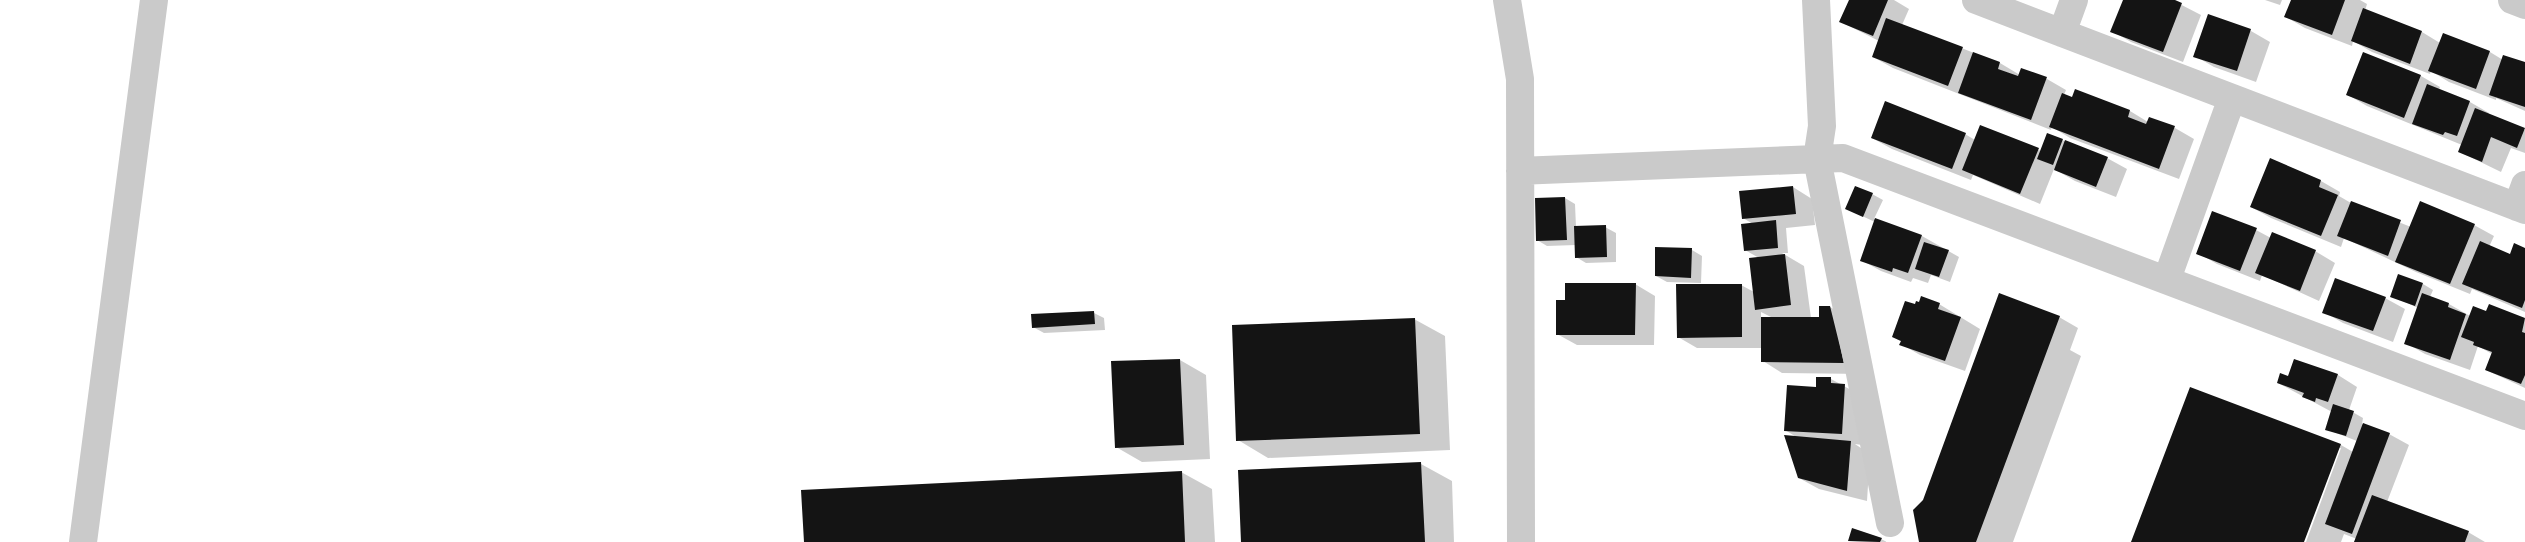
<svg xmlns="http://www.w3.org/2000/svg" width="2525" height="542" font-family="Overpass,sans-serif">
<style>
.shadow{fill:#0003;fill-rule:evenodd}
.building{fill:#141414}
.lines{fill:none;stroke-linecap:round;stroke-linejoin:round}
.minor{stroke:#cacaca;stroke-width:28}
</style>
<rect width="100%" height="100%" fill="#fff"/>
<!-- shadow -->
<path class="shadow" d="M1850,0h44l15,9 -7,16 98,38 20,12 2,-6 25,10 19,11 -2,5 9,3 3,-7 54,20 18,11 1,-4 26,10 19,11 -15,40 -109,-41 -18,-11 -1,3 -158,-62 -20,-11 6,-16 -38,-19z
M2124,0h48l29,15 -18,47 -52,-20 -19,-11z
M2265,0h17l-2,5z
M2292,0h68l7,4 -2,7 57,21 18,11 3,-8 47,17 13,8 22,4v47l-29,-13v2l-47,-18 -18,-11 -1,3 -58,-22 -19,-11 -1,5 -47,-18 -19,-11z
M2209,16l42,15 19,11 -14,40 -42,-15 -19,-11z
M2364,54l57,22 19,11 -1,3 31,12 19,11 -1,2 37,15v23l-14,-5 -10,24 -41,-20 2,-7 -95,-39 -19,-11z
M1981,126l60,25 6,-17 60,24 20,11 -11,28 -41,-16 -21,-12 -14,35 -67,-29 -2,5 -79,-31 -20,-11 93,-4 10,6z
M2270,160l51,21 19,11 -1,4 12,7 60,24 63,-2 20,11 -5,11 21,8 15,-6v63l-53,-23 -2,5 -54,-22 -72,-34 -3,9 -70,-29 -20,-11z
M1793,187l19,12 3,26 -29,3 2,25h-6l22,13 7,52h9l10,-11 19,11 14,56 -81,-1 -19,-12v-13h-66l-19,-11 63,-52 13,7 5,-34 -14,-8 8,-26 -10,-6zM1761,312l12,6h-12z
M1872,194l11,6 -9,19 48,17 37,21 -9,25 -19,-7 -3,8 -15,-5 -2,4 -30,-11 -20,-11 14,-38 -28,-13z
M1565,198l10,6 1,23h29l11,6v29l-30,1 -10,-6v-12l-29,1 -10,-6 -1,-41z
M2256,230l15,8 44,13 20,12 -16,38 -57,-26 -2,6 -43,-17 -19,-11z
M1692,250l10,6 -1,27 -34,-1 -11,-6z
M1635,284l20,12 -1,49h-77l-20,-11 9,-33z
M2423,284l10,6 -3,7 19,7 21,12 17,-3 2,-7 36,13v69l-39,-18 6,-16 -14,-8 -8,24 -45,-16 -19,-11 12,-35 -26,-12z
M2385,298l20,11 -12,33 -50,-19 -19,-11z
M1920,304h19l41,25 -15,42 -45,-16 -19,-11 1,-2 -9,-5 23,-31z
M1094,313l10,5 1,12 -61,3 -11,-6z
M2059,317l19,11 -8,22 11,6 -68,186h-93l4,-41z
M1414,319l31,17 5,114 -182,8 -30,-18z
M1180,360l26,15 4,84 -68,3 -26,-15z
M2294,360l44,15 19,12 -8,23 14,8 -1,6 27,10 20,11 -22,57 81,30 17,10h-129l1,-3 -13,-5 -3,8h-35l35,-94h-3l-35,94h-171l59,-153 150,56 12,7 4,-11 -31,-12 6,-17 -54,-29 10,-6z
M1831,379l33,18 -2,48 -7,-1 15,10 -3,47 -48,-12 -20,-11 -1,-40 -13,-8 32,-42z
M1421,464l31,17 2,61h-211z
M1181,472l31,17 3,53h-410z
M1881,539l6,3 -38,-1z"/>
<!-- building -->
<path class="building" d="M1849,0h39l-15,36 -34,-14z
M2123,0h52l7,3 -19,49 -53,-20z
M2291,0h54l-13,35 -48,-18z
M2363,8l59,23 -12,33 -59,-23z
M2208,14l43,15 -14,42 -44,-14z
M1886,18l77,29 -15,39 -76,-29z
M2443,33l47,18 -14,38 -48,-18z
M1973,52l27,10 -2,7 20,7 3,-8 26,9 -16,43 -73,-27z
M2363,52l58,23 -17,43 -58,-23z
M2503,55l22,7v45l-36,-12z
M2427,84l43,17 -13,35 -12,-4 -2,3 -31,-11z
M2075,89l55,21 -2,7 18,7 3,-7 26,9 -16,43 -110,-42 13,-34 10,4z
M1885,101l81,32 -14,36 -81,-31z
M2475,108l50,20 -8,20 -26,-11 -9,25 -24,-10z
M1980,125l59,23 -19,46 -58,-24z
M2047,133l16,6 -10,26 -16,-6z
M2065,140l43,17 -12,30 -42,-17z
M2270,158l51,22 -2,7 19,8 -17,41 -71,-29z
M1793,186l3,28 -54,5 -3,-28z
M1855,186l18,7 -10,24 -18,-8z
M1565,197l2,43 -31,1 -1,-43z
M2351,201l50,19 -13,36 -51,-20z
M2420,201l55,23 -25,60 -55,-22z
M2212,211l45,17 -17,43 -44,-17z
M1875,218l47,17 -14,38 -15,-5 -1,4 -32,-11z
M1776,220l2,28 -34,3 -3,-27z
M1606,225l1,32 -32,1 -1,-32z
M2272,232l44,18 -16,41 -45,-18z
M2480,241l30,13 4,-11 11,5v52l-3,8 -60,-24z
M1924,242l25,8 -10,27 -24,-8z
M1655,247l37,1 -1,30 -36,-2z
M1785,254l6,51 -36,5 -6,-52z
M2398,274l25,9 -8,23 -25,-9z
M2335,278l51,19 -13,34 -51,-18z
M1565,283h71l-1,52h-79v-35h9z
M1676,284h66v53l-65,1z
M1999,293l61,23 -84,226h-57l-6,-32 10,-10z
M2422,293l27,10 -1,4 18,7 -16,46 -46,-16z
M1921,296l19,7 -2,6 23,8 -16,44 -46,-16 2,-4 -9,-4 13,-36 10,3 1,-3 3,1z
M2489,304l36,14 -3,14 3,1v42l-4,9 -36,-14 7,-18 -19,-7 1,-3 -13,-5 12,-31 13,5z
M1819,306h11l14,57 -83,-1v-45h58z
M1094,311l1,13 -63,4 -1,-14z
M1415,318l5,116 -184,7 -4,-116z
M1180,359l4,86 -69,3 -4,-87z
M2294,359l44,15 -10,28 -12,-4 -1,4 -13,-5 2,-4 -27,-10 3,-10 8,3z
M1816,377h15v6l14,1 -3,50 -58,-3 3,-46 29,2z
M2190,387l151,57 -37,98h-173z
M2333,404l21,7 -8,25 -21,-6z
M2363,423l27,10 -38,101 -27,-10z
M1784,435l67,6 -4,50 -49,-13z
M1421,462l4,80h-184l-3,-72z
M1182,471l3,71h-381l-3,-52z
M2372,495l97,36 -4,11h-111z
M1852,528l30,10 -2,4 -32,-1z"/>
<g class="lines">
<!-- minor -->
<path class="minor" d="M1507,0l13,79 1,463
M1816,0l6,126 -5,33 73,364
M1976,0l549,210
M2512,0l13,5
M2062,33l12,-33
M1520,171l323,-13 682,258
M2517,207l8,-22
M2167,279l65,-181
M83,542l71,-542"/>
</g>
</svg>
